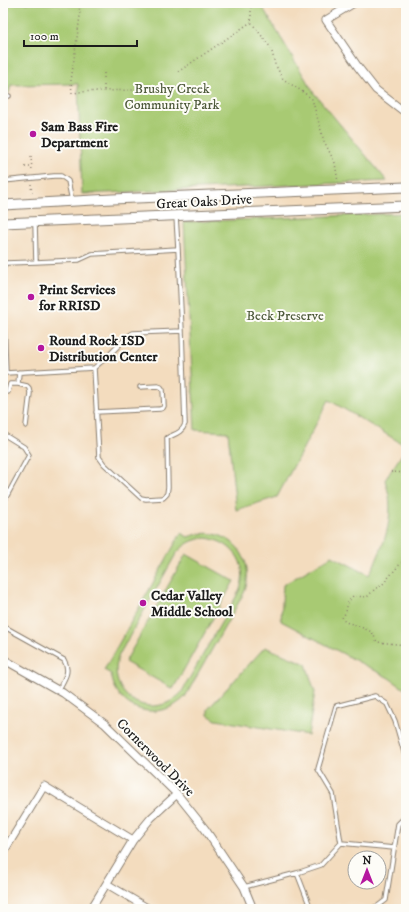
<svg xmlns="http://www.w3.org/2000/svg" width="409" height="912" font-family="'IM FELL DW Pica',serif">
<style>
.green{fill:#a8ca73;stroke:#627348;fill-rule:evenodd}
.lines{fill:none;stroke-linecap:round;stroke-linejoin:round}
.service-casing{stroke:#887c6d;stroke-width:5.5}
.minor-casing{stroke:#887c6d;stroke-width:9}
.tertiary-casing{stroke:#887c6d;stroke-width:11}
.path{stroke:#887c6d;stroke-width:1.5;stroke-dasharray:1 3;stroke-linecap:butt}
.service{stroke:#fff;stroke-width:3.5}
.minor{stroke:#fff;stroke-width:7}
.tertiary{stroke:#fff;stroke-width:9}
.poi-dot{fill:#b5179e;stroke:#fdfcf7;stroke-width:1.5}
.labels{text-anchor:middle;stroke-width:4;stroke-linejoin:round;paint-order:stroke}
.park-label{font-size:14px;fill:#4d593a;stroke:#fdfcf7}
.poi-label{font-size:14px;font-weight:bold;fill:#1c1c1c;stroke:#fdfcf7;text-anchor:start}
.street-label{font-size:14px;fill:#1c1c1c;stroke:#fdfcf7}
</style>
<rect width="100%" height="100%" fill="#fdfcf7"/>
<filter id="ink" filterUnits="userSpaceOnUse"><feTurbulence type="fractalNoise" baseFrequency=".025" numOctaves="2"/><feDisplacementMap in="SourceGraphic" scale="8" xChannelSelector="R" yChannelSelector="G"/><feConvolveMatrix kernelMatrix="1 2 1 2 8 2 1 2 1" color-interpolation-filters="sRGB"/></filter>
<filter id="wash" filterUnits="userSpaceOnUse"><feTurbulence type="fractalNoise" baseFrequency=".012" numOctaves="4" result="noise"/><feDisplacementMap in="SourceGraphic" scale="16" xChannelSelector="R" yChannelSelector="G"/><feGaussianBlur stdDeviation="0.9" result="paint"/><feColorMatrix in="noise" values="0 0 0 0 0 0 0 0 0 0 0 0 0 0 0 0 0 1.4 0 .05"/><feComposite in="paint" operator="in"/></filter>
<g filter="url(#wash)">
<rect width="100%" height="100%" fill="#f3dcbe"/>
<!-- green -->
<path class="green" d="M3,3h257l54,90 73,88 -305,13 -4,-110 -67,1 -2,8h-6z
M406,213v233l-77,-46 -52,97 -41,13 -8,-78 -33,-2 -11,-208z
M406,448v242l-17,-12 -108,-57 2,-36 49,-29 37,19c13,-25 24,-51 20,-80 -1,-5 -3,-10 -4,-15z
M181,533l7,4c38,-15 70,19 56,56l-59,104c-26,26 -68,15 -74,-23l-7,-4zM206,538c29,4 46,30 31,57l-56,98c-30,31 -77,2 -62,-38l57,-101c8,-10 17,-15 30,-16z
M186,554l48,27 -61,108 -48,-27z
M265,647l41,17 9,28 -7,43 -92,-15 -8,-5v-6z"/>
</g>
<g filter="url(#ink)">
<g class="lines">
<defs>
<path id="service" d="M3,96h6
M3,181l51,-5h7l7,5 4,20
M35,223l1,39 43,-2 13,-6 86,-5 -2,-33
M3,267l3,-4 30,-1
M3,295l3,78h-3
M94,368l5,89 5,7 37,34 5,1 17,-1 4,-4 1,-7 -1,-49c7,-4 15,-5 18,-14l-3,-93
M19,372l-1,12 9,2 2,2 1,5 -4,33
M6,373l88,-5 13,-11 19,-19 7,-5 49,-2 -4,-82
M8,392l2,-8h8
M96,412l64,-3 3,-1 1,-2 -1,-16 -2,-3 -3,-1 -18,1
M3,434l21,13 5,8 -26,48
M3,626l61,34c7,12 0,19 -6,31
M341,843l53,5
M297,873l14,36
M244,887l53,-14 24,-8 20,-22 -8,-49 -15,-25 18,-63 39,-10 12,8 8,17 11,38
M369,909l9,-3 8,-6 12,-76 8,-8"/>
<path id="minor" d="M354,3l-28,17 32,47 18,23 26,20 4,2
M3,659l60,34 42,31 72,70 28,35 39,58 9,22
M3,853l41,-67 89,54
M107,884l42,25
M91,909l42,-69 18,-22 26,-24"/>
<path id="tertiary" d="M3,205l109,-6 294,-12
M3,223l403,-17"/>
</defs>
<!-- service casing -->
<use href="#service" class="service-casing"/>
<!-- minor casing -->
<use href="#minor" class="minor-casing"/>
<!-- tertiary casing -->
<use href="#tertiary" class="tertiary-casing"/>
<!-- path -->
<path class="path" d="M250,3l1,5v14l20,26 4,16 8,15 20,13 9,7 12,42 11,22 3,19
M3,61c7,10 5,16 0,27
M178,72l73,-50
M104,73v18
M72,93l-1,-12 9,-65 -1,-13
M76,93l1,-1 81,-3 3,1 5,4
M31,156l1,16
M25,167h6
M31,184l1,12
M391,472l15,1
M406,561l-5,2 -19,22 -7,4 -8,8 -14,-1 -5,6 -2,10 -4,6 3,4 11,3 9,4 7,3 5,10 29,3"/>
<!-- service -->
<use href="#service" class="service"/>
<!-- minor -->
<use href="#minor" class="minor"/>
<!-- tertiary -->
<use href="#tertiary" class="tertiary"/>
</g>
</g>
<!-- markers -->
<g class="poi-dot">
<circle cx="33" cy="134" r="4"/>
<circle cx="31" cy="297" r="4"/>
<circle cx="41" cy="348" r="4"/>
<circle cx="143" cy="603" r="4"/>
</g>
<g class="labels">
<!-- park labels -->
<g class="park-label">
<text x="172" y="93">Brushy Creek<tspan x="172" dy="16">Community Park</tspan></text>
<text x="285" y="320">Beck Preserve</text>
</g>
<!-- poi labels -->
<g class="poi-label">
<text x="41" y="131">Sam Bass Fire<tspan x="41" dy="16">Department</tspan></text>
<text x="39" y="294">Print Services<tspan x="39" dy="16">for RRISD</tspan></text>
<text x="49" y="345">Round Rock ISD<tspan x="49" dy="16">Distribution Center</tspan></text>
<text x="151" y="600">Cedar Valley<tspan x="151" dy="16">Middle School</tspan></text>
</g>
<!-- street labels -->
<g class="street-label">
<text transform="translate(204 201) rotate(-3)" y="5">Great Oaks Drive</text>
<text transform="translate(156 757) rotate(45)" y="5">Cornerwood Drive</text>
</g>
</g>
<!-- margin -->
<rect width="409" height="912" fill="none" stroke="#fdfcf7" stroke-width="16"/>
<!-- north arrow -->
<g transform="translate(367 870)"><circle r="19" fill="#fdfcf7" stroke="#a3a29f"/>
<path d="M0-3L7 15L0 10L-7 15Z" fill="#b5179e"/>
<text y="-6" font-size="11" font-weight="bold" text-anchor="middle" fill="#1c1c1c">N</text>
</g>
<!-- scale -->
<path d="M24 40v6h113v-6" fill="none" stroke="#1c1c1c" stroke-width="2"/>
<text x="30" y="40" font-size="12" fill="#1c1c1c" stroke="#fdfcf7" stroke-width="3" paint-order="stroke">100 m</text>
</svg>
